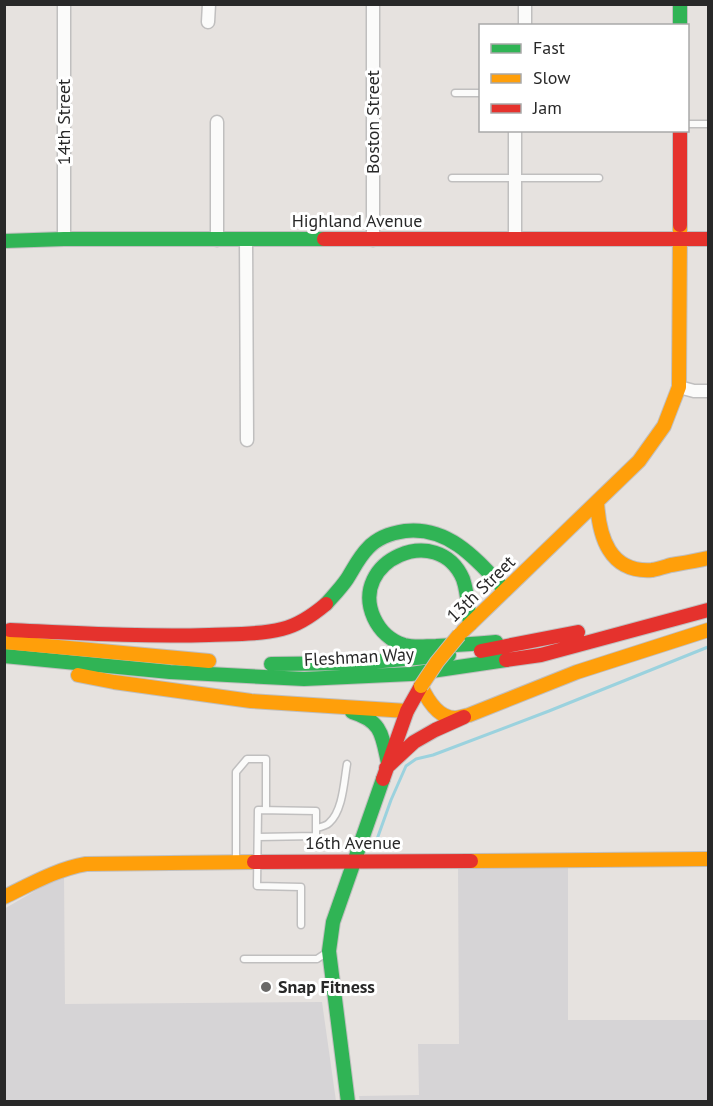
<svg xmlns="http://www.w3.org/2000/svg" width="713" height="1106" font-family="'PT Sans',sans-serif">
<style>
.industrial{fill:#d6d4d6}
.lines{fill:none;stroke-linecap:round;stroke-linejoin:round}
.stream{stroke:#9bd2de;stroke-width:3}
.lane-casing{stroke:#c0bfbf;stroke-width:9}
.street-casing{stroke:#c0bfbf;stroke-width:15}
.fast-casing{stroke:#c0bfbf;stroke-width:16}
.slow-casing{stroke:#c0bfbf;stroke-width:16}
.jam-casing{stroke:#c0bfbf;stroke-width:16}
.lane{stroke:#fbfbfa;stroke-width:6}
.street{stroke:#fbfbfa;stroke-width:12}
.fast{stroke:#30b455;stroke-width:14}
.slow{stroke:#ff9f0a;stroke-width:14}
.jam{stroke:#e5322d;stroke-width:14}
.slow-bridge-casing{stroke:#c0bfbf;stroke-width:16;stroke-linecap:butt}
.slow-bridge{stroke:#ff9f0a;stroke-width:14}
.poi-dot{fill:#6a6968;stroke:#fff;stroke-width:2}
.labels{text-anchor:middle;stroke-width:6;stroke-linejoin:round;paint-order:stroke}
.street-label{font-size:18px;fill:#282828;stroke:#fff}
.poi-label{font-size:18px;font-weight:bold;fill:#282828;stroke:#fff;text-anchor:start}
</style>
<rect width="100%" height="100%" fill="#e6e2df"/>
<!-- industrial -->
<path class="industrial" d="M458,866l110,1v153h140v81l-348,1 -1,-6 60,-1 -1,-51h41z
M64,874l1,130 257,-2 14,99h-331l-1,-192z"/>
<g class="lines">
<!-- stream -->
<path class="stream" d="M376,842l15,-42 15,-34 10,-7 17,-4 116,-44 159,-64"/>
<defs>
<path id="lane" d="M455,93h25
M688,124h20
M452,178h147
M316,828c5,-1 10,-2 13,-5 14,-12 15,-42 18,-59
M258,837l58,-1v-25l-58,-1 -1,76 44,1v38
M236,861v-89l11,-13h19v51
M244,959h73l9,-6"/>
<path id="street" d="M64,4v235
M373,4v236
M525,4v22
M208,22l1,-18
M515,130v109
M246,239l1,201
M217,240v-118
M679,387l15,4h14"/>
<path id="fast" d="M680,4v22
M4,241l60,-2h260
M326,604c7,-8 15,-16 21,-25 7,-11 12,-22 21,-31 10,-11 23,-15 37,-17 45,-5 73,30 100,59
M470,624c-2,-15 -2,-31 -7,-45 -25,-58 -115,-18 -89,39 6,13 17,23 30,27 11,3 22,1 32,1 20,-1 40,-2 60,-4
M4,656l166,16 134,7 107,-5 95,-14
M271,664l89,-1 89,-8
M352,712c30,9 30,23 36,51
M348,1102l-19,-151 4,-29 50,-143"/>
<path id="slow" d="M597,502c2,34 12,71 55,68 6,-1 12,-3 19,-5 12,-2 25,-4 37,-7
M463,631l176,-170 25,-35 15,-39 1,-162
M4,642l205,19
M78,675l36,7 137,19 156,10
M421,686c6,13 17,32 34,32 4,0 9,-2 14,-3l108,-43 131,-42
M471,861l237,-2
M4,897c27,-13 53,-28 82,-33l168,-2"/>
<path id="jam" d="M680,130v95
M324,239h384
M10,630c66,3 132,7 199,5 24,-1 49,0 73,-6 17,-4 31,-14 44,-25
M481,651l97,-19
M506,660l35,-5 167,-45
M386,768l28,-26 21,-12 29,-13
M383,779l24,-68 14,-25
M254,862l217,-1"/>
</defs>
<!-- lane casing -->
<use href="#lane" class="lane-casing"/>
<!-- street casing -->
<use href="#street" class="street-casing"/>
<!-- fast casing -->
<use href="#fast" class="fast-casing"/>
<!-- slow casing -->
<use href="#slow" class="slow-casing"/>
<!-- jam casing -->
<use href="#jam" class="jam-casing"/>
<!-- lane -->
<use href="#lane" class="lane"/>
<!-- street -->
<use href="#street" class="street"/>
<!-- fast -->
<use href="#fast" class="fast"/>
<!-- slow -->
<use href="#slow" class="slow"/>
<!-- jam -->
<use href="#jam" class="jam"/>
<defs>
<path id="slow-bridge" d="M421,686l16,-24 22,-27"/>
</defs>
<!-- slow-bridge casing -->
<use href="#slow-bridge" class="slow-bridge-casing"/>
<!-- slow-bridge -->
<use href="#slow-bridge" class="slow-bridge"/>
</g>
<!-- markers -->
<circle class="poi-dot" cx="266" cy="987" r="6"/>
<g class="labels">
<!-- street labels -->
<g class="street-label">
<text transform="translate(64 122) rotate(-90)" y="6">14th Street</text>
<text transform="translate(373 122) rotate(-90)" y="6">Boston Street</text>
<text x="357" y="227">Highland Avenue</text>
<text transform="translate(481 589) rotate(-44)" y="6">13th Street</text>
<text transform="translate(359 657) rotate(-3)" y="6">Fleshman Way</text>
<text x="353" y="849">16th Avenue</text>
</g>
<!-- poi labels -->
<g class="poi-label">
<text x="278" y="993">Snap Fitness</text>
</g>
</g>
<!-- border -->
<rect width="713" height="1106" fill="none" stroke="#282828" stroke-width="12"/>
<!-- legend -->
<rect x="479" y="24" width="210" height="108" fill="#ffffff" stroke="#a9a9a9" stroke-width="1.5"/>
<rect x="491" y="44" width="30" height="9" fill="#30b455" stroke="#a9a9a9" stroke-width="1.5"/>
<text x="533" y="54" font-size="18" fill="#282828">Fast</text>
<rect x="491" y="74" width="30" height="9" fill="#ff9f0a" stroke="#a9a9a9" stroke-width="1.5"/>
<text x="533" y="84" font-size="18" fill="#282828">Slow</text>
<rect x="491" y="104" width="30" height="9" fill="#e5322d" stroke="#a9a9a9" stroke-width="1.5"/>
<text x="533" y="114" font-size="18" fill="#282828">Jam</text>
</svg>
